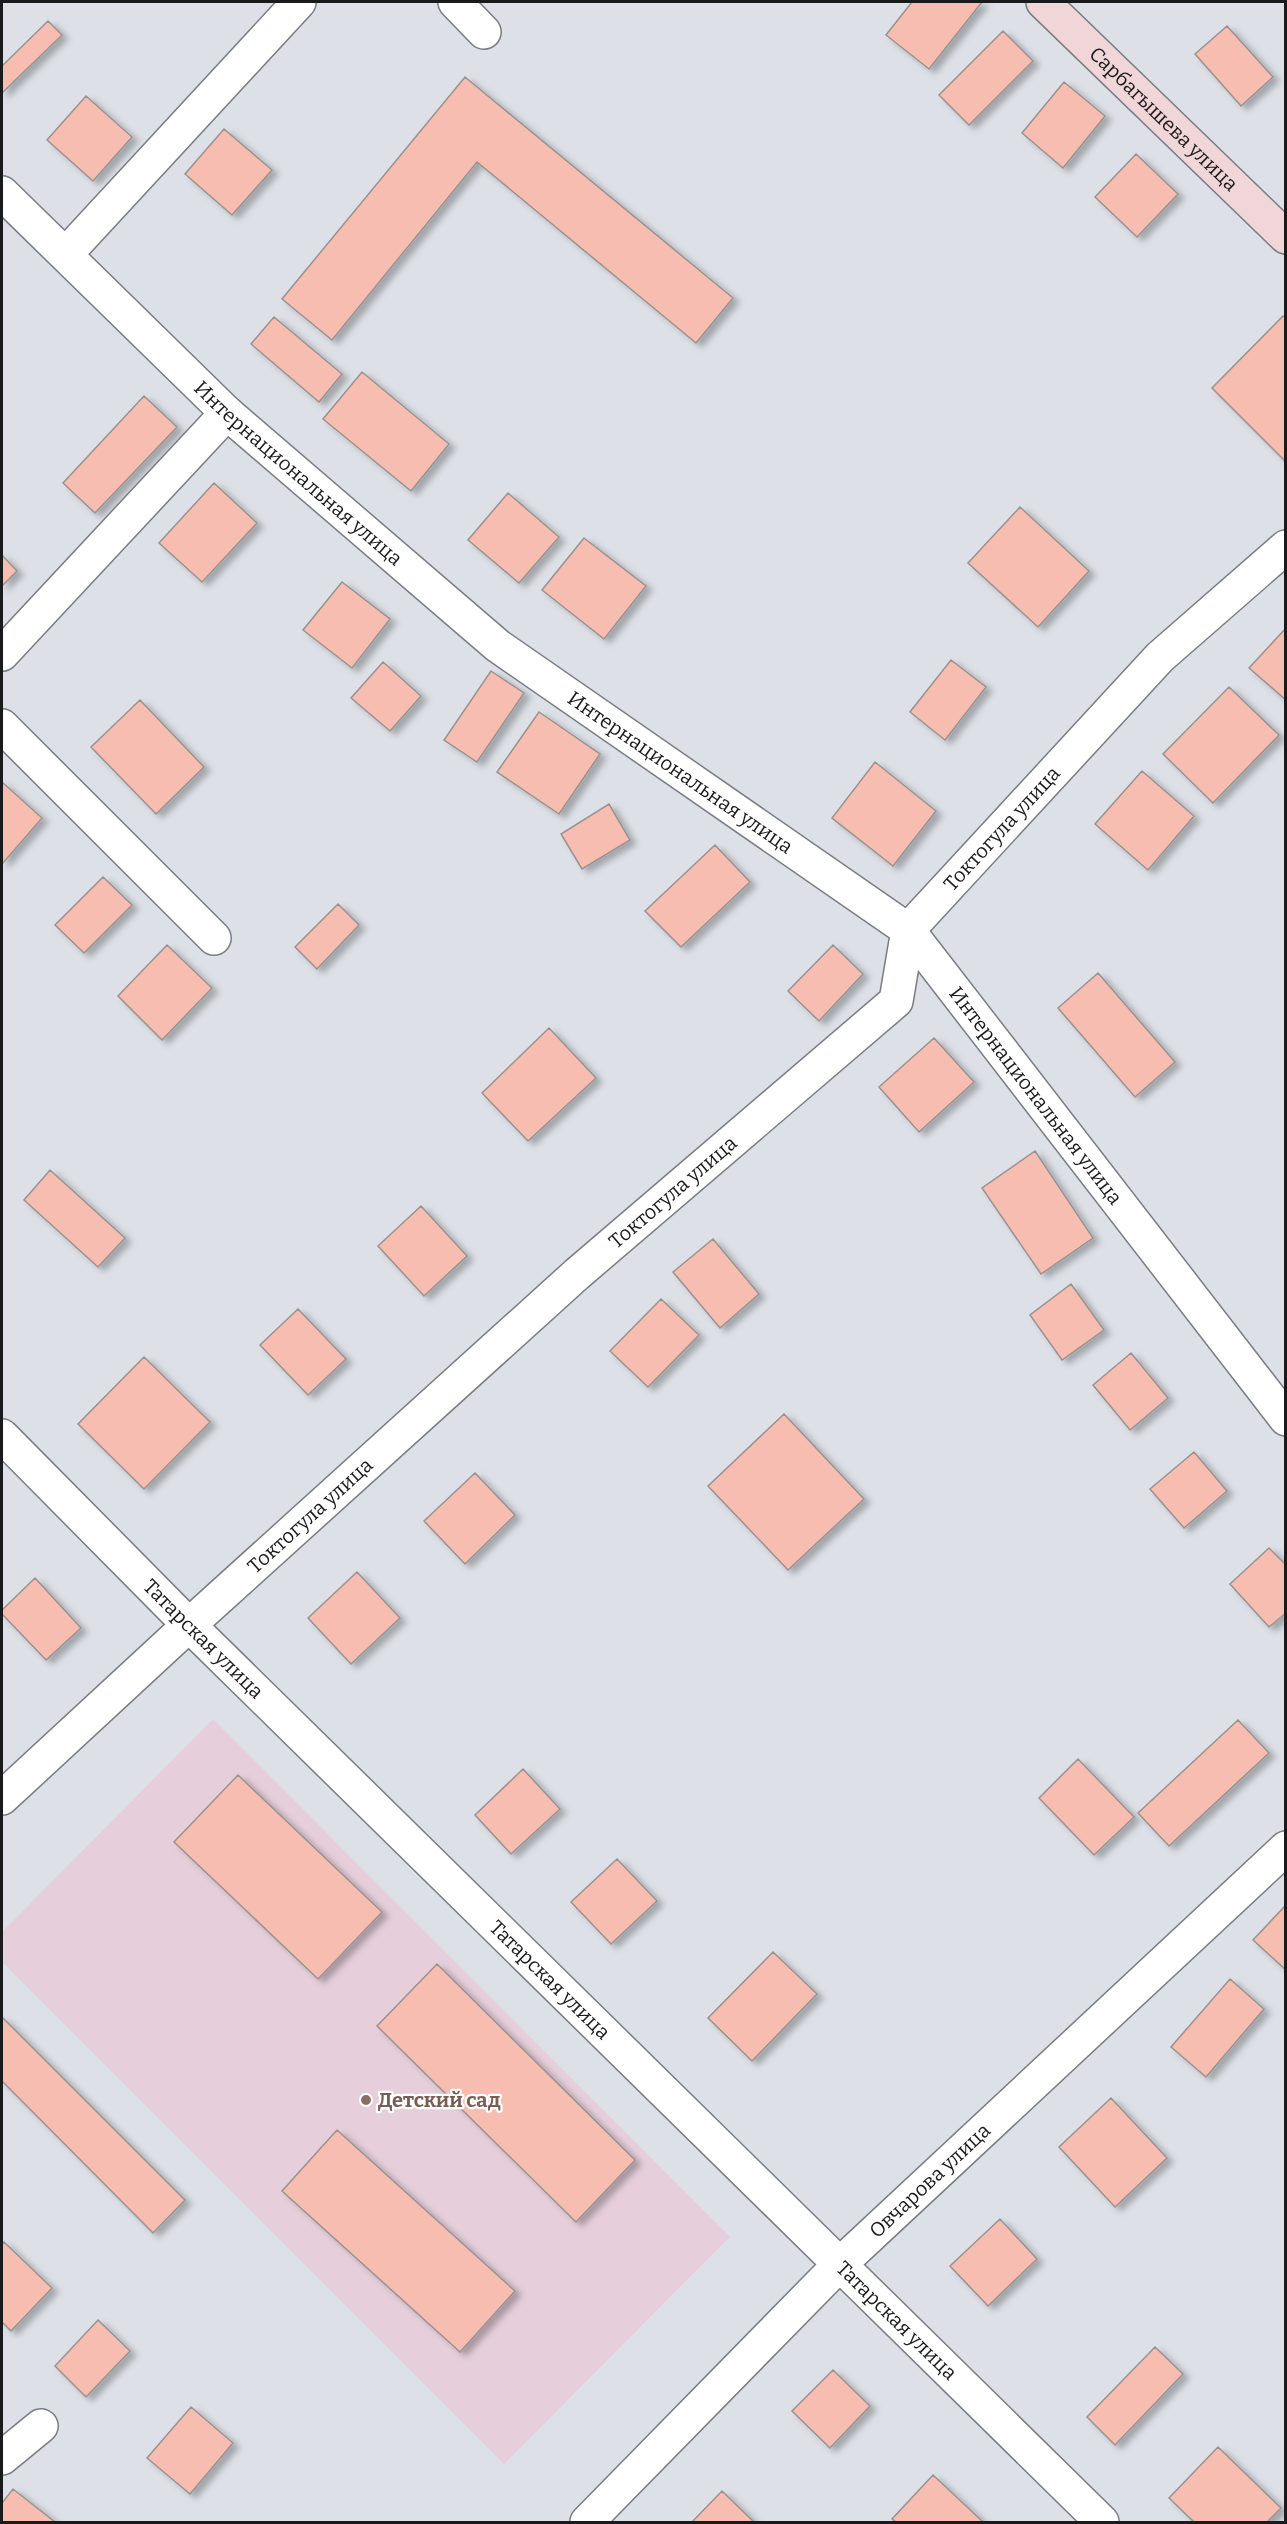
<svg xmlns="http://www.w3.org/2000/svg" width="1287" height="2524" font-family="Bitter,serif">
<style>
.education{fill:#e6cfdb}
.building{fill:#f6bdb0;stroke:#999290;stroke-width:1.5;filter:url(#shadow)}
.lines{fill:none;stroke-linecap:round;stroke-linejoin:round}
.street-casing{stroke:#797c82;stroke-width:36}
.secondary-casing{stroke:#797c82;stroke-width:36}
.street{stroke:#fff;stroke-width:33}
.secondary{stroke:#f1d6d8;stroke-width:33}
.education-dot{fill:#8d6e63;stroke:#fff;stroke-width:2}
.labels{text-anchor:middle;stroke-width:4.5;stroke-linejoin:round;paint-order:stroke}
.street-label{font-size:20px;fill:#191a1c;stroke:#fff}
.education-label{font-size:20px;font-weight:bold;fill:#785e54;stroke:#fff;text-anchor:start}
</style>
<defs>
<filter id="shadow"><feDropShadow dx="6" dy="4" stdDeviation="3" flood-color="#0004"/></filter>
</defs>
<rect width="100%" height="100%" fill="#dde1e7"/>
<!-- education -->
<path class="education" d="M213,1719l517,518 -226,227 -502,-502v-30z"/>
<!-- building -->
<path class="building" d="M912,2h70l-53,67 -43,-34z
M48,21l14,14 -60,58v-27z
M1227,26l46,51 -32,29 -46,-52z
M1003,31l30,30 -64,64 -30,-30z
M465,77l268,221 -37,45 -219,-181 -145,178 -50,-41z
M1064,82l41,34 -42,52 -41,-35z
M86,96l46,41 -39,44 -46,-41z
M224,129l48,41 -40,45 -47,-41z
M1136,154l42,40 -41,43 -42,-40z
M1283,316l3,2v144l-74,-74z
M274,317l68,57 -23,28 -68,-58z
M362,372l87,72 -38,47 -88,-72z
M144,396l33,31 -82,86 -32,-30z
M214,483l43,40 -55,59 -43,-39z
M508,493l51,44 -40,46 -51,-43z
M1020,507l69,64 -51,56 -70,-64z
M584,538l62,48 -42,53 -62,-49z
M2,555l15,16 -15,15z
M342,582l48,37 -38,49 -49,-38z
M1286,628v72l-37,-32z
M951,660l35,27 -41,53 -35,-28z
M383,662l38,34 -31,35 -39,-33z
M491,671l33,22 -47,69 -33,-22z
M1229,687l50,48 -66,68 -50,-49z
M140,700l64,67 -48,47 -65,-67z
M539,712l61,42 -41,60 -62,-42z
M875,762l61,49 -43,55 -61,-48z
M1142,771l52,45 -46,54 -53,-46z
M2,782l40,36 -39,45 -1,-1z
M609,804l21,36 -48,29 -21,-35z
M715,845l35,37 -69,65 -36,-36z
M103,877l29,28 -48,48 -29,-28z
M338,904l21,21 -42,44 -22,-22z
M167,945l45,43 -50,52 -44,-44z
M833,945l30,29 -44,47 -31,-30z
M1098,973l77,89 -40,35 -77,-89z
M549,1028l47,50 -68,63 -46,-48z
M934,1038l40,44 -55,50 -40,-45z
M1035,1151l58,87 -52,36 -59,-86z
M50,1170l75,68 -27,29 -74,-67z
M421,1206l46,50 -43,40 -46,-50z
M713,1239l46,55 -39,34 -47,-56z
M1071,1284l33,46 -42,30 -32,-45z
M661,1299l38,36 -51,52 -38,-36z
M298,1309l48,50 -38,36 -48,-50z
M1131,1353l37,45 -38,32 -37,-45z
M144,1357l66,65 -66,67 -66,-65z
M784,1414l80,85 -76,71 -80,-84z
M1194,1452l33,39 -43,37 -34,-39z
M475,1473l40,42 -50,49 -41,-43z
M1269,1548l17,17v48l-17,14 -39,-43z
M357,1572l43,46 -49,46 -43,-46z
M35,1578l46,50 -35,32 -44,-46v-4z
M1238,1720l31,33 -100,93 -31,-33z
M1078,1759l56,58 -40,38 -55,-57z
M523,1769l37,40 -49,45 -36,-39z
M238,1775l144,137 -64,67 -144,-137z
M617,1859l40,42 -46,43 -40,-42z
M1286,1905v65l-33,-30z
M773,1952l44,42 -65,67 -44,-43z
M437,1964l198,196 -59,62 -199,-196z
M1230,1979l34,30 -58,68 -35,-30z
M2,2017l183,183 -32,33 -151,-152z
M1111,2098l56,60 -52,49 -56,-60z
M337,2130l178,161 -55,61 -178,-161z
M1000,2219l37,40 -49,47 -38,-40z
M4,2242l48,46 -41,43 -9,-9v-77z
M98,2320l32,31 -44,46 -31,-31z
M1155,2347l28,27 -68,71 -28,-28z
M833,2370l37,36 -40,42 -38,-37z
M191,2407l42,36 -43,51 -43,-36z
M1218,2447l63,61 -14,14h-73l-25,-24z
M933,2475l50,47h-87l-4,-3z
M13,2489l42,33h-53v-19z
M722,2491l32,31h-62z"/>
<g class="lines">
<defs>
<g id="street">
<path d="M455,2l29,30"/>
<path id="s1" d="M2,193l225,220 271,233 410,284 378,489"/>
<path d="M66,254l233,-252"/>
<path d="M2,654l225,-241"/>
<path d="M2,726l212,212"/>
<path id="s2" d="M2,1436l187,189 913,897"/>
<path id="s3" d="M2,1798l187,-173 388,-351 319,-273 12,-71 252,-273 126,-110"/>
<path d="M2,2458l39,-32"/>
<path id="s4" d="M587,2522l252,-257 447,-417"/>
</g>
<g id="secondary">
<path id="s5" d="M1043,2l243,235"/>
</g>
</defs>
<!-- street casing -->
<use href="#street" class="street-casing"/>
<!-- secondary casing -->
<use href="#secondary" class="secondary-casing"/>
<!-- street -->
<use href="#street" class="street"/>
<!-- secondary -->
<use href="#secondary" class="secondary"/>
</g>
<!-- markers -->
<circle class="education-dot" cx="366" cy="2100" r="6"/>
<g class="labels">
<!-- street labels -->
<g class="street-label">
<text dy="7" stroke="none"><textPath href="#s5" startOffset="168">Сарбагышева улица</textPath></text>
<text dy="7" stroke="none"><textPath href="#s1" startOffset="408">Интернациональная улица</textPath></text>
<text dy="7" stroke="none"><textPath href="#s1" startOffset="894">Интернациональная улица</textPath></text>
<text dy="7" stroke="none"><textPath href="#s3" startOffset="1408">Токтогула улица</textPath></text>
<text dy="7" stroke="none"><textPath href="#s1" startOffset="1380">Интернациональная улица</textPath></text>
<text dy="7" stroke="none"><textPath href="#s3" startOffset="904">Токтогула улица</textPath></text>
<text dy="7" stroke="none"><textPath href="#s3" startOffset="418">Токтогула улица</textPath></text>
<text dy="7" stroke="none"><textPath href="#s2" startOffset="286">Татарская улица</textPath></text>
<text dy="7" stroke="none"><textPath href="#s2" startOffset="772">Татарская улица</textPath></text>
<text dy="7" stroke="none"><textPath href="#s4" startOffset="484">Овчарова улица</textPath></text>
<text dy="7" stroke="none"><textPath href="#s2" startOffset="1258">Татарская улица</textPath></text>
</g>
<!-- education labels -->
<g class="education-label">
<text x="378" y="2107">Детский сад</text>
</g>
</g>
<!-- border -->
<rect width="1287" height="2524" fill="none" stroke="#191a1c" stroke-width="6"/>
</svg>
